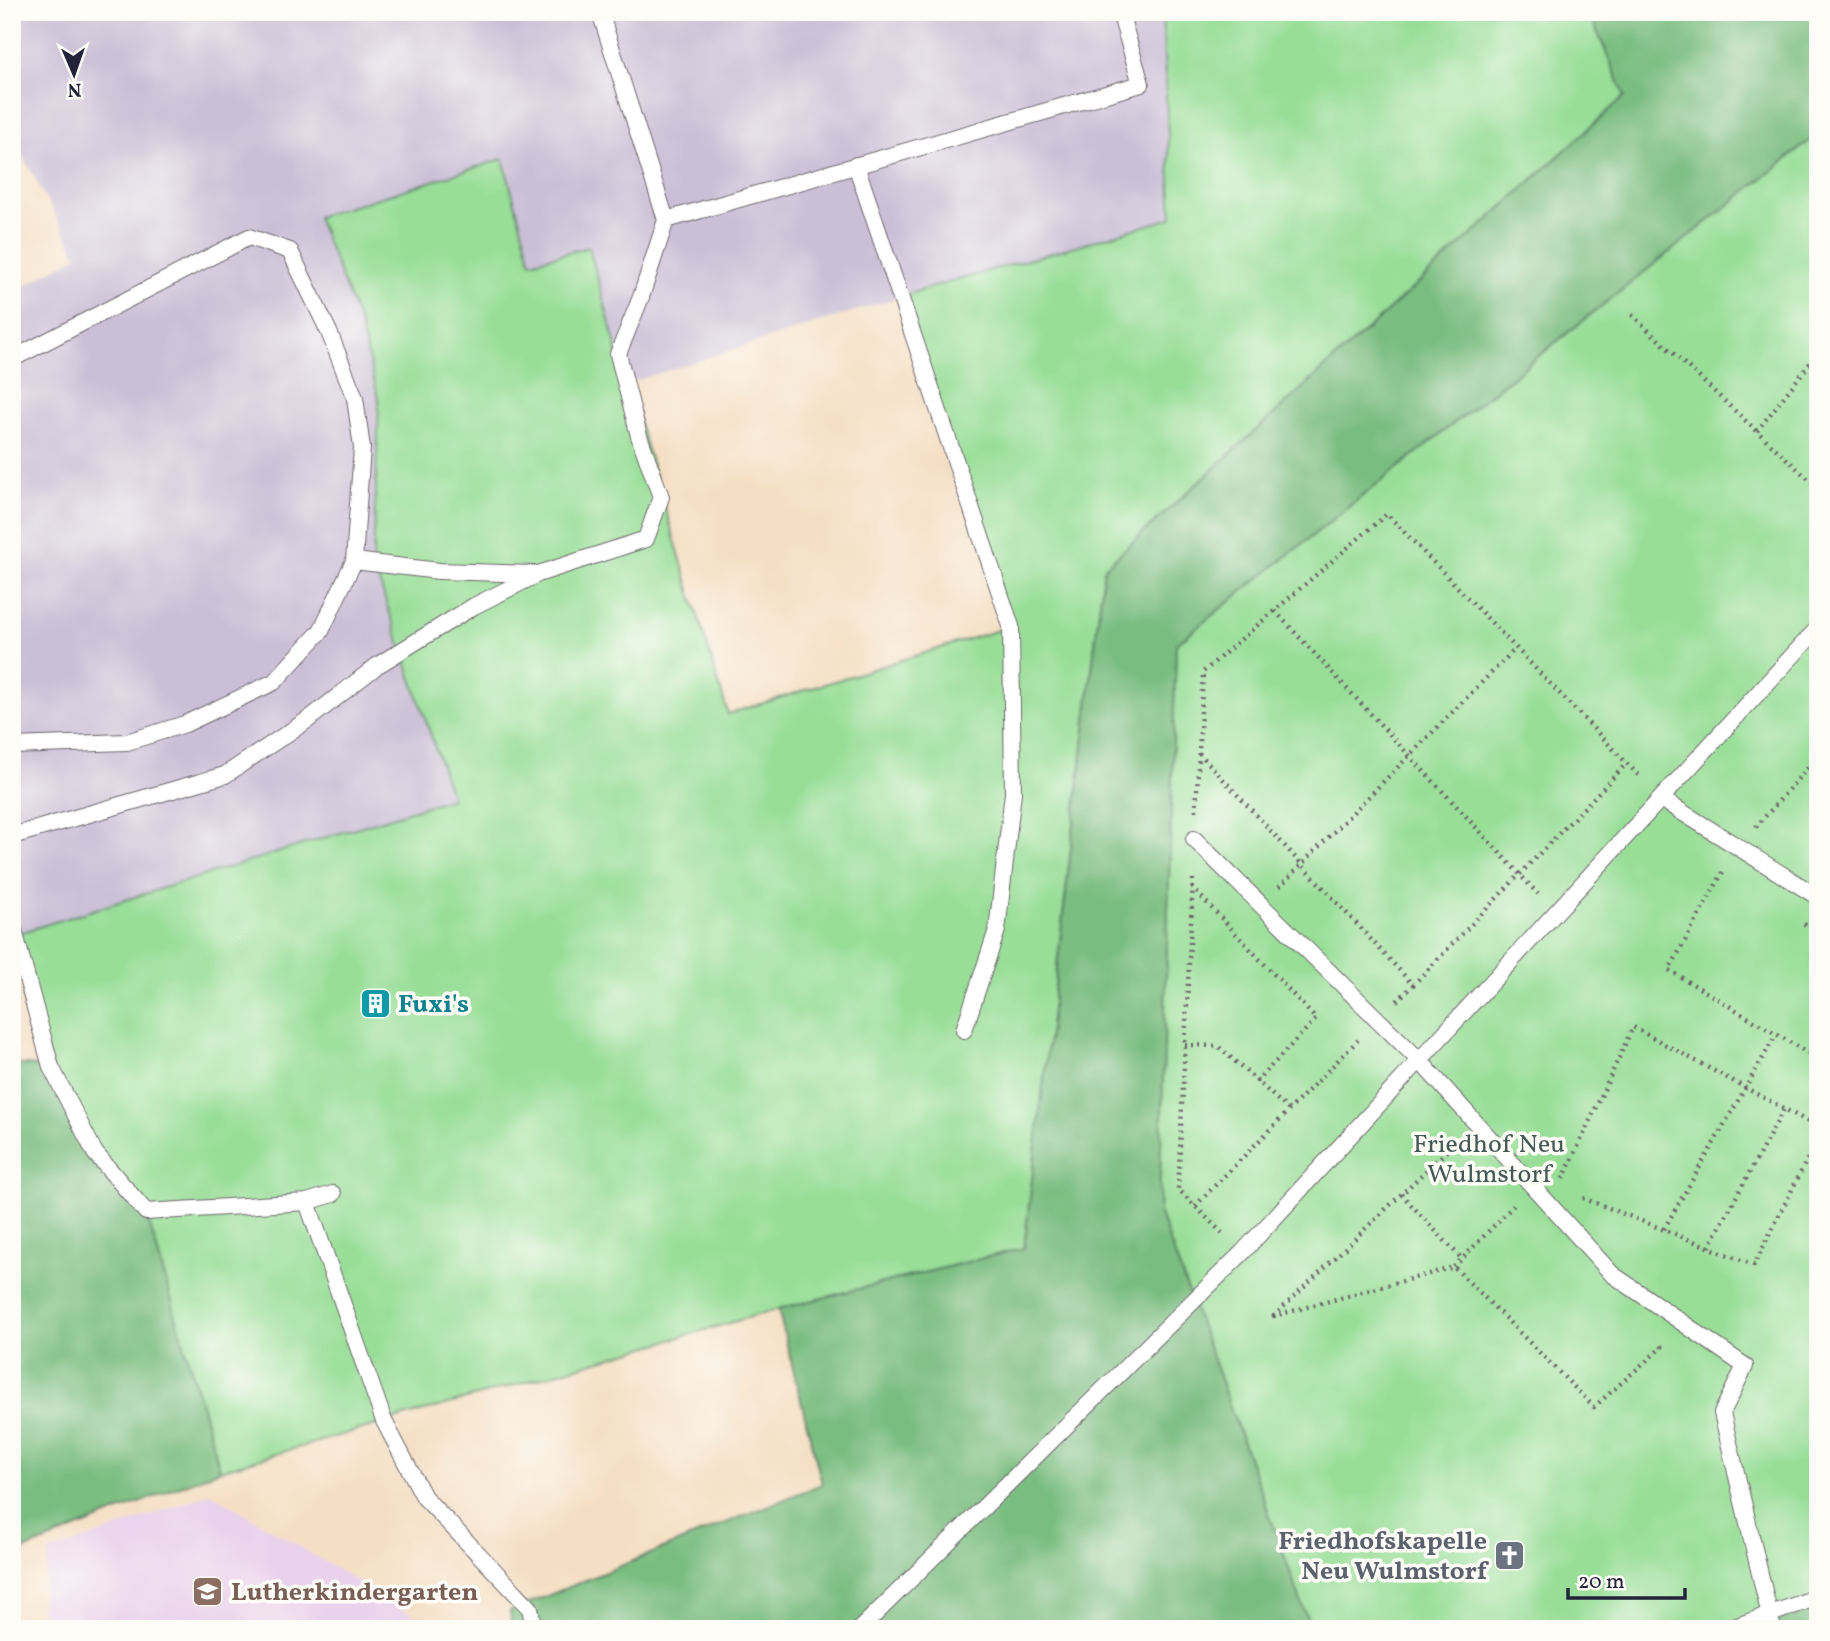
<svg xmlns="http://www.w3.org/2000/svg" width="1830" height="1641" font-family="Vollkorn,serif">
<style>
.built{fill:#ead1ec}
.industrial{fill:#cabfd6}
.green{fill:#98de97;stroke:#5d8069;stroke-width:2}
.forest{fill:#7abd80;stroke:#4e705e;stroke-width:2}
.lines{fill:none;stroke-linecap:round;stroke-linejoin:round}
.lane-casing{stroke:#6c646b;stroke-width:18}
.path{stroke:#6c646b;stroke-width:4.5;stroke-dasharray:2 5;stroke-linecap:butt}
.lane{stroke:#fff;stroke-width:16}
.labels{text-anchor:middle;stroke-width:7;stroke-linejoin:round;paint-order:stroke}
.culture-label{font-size:26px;font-weight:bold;fill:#0d838f;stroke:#fdfcf7;text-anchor:start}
.park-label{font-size:26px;fill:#455a57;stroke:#fdfcf7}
.worship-label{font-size:26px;font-weight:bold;fill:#5b616d;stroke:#fdfcf7;text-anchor:end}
.education-label{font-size:26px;font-weight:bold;fill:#785e54;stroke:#fdfcf7;text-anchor:start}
</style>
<rect width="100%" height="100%" fill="#fdfcf7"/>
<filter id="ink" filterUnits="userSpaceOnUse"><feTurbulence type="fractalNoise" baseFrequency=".0143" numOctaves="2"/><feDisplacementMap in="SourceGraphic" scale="14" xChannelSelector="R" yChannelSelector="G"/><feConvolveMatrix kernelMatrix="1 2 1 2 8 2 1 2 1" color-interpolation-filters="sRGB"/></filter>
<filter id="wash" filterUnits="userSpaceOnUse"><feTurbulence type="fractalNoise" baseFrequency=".00686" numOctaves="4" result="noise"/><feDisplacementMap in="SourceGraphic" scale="28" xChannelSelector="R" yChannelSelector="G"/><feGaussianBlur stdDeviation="1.57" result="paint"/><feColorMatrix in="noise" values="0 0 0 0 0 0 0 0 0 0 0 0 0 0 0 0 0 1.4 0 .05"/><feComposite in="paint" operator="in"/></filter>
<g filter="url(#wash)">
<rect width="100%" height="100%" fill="#f5dfc4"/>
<!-- built -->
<path class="built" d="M211,1493l225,136h-398l11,-76z"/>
<!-- industrial -->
<path class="industrial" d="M12,12h1150l10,206 -273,79 -274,87 -36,-137 -58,15 -213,-45 42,107 19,77 1,53 -7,110 80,235 -437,135 -4,-1v-640l66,-37 -66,-119z"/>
<!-- green -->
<path class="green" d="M1162,12h427l36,84 -521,472 -80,680 -246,61 -558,161 -74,-258 -51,-59 -44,-86 -35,-133 436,-136 -79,-235 6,-162 -19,-77 -43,-107 186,-58 28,103 58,-15 29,107 110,360 283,-88 -112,-329 273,-79z
M1818,134v1463l-89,32h-418l-152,-417 17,-568z"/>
<!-- forest -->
<path class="forest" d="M1589,12h229v122l-642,510 -17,568 152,417h-799l-2,-18 312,-127 -44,-175 246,-61 80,-680 521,-472z
M12,1064l39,3 44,86 51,59 74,258 -208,85z
M1818,1597v32h-89z"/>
</g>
<g filter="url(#ink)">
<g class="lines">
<defs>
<path id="lane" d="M600,12l66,208 475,-136 -21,-72
M856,165l155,461 2,167 -16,137 -33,100
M12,359l237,-122 41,14 39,81 26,66 7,50 -8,113 -33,70 -47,51 -89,42 -58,18 -115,4
M354,561l85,10 96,3
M1661,799l157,98
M12,836l213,-61 84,-56 69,-54 96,-59 64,-32 108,-35 15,-42 -22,-61 -21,-82 23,-57 25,-77
M1194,839l226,222 192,213 133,92 -23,47 51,216
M12,923l39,144 44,86 51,59 161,-10 26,-8
M307,1202l77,219 40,76 106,111 4,21
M860,1629l382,-376 576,-625
M1729,1629l89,-32"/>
</defs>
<!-- lane casing -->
<use href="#lane" class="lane-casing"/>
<!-- path -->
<path class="path" d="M1632,315l186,173
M1757,431l61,-78
M1275,611l263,283
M1199,753l214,232 -16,16
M1196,811l7,-139 184,-158 254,264
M1756,827l62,-71
M1723,872l-54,98 149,89
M1193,879l-15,310 44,44
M1192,887l124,132 -60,63
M1279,887l235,-237
M1804,924l14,9
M1413,985l214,-222
M1185,1045l33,1 71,64
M1457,1141l-183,175 180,-49 140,140 68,-60 -4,-4
M1563,1179l70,-152 185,100
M1401,1194l61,65
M1583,1198l171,67 64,-127
M1195,1206l163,-166
M1664,1229l112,-194
M1709,1247l75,-138
M1454,1267l60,-62"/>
<!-- lane -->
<use href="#lane" class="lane"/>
</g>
</g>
<!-- icons -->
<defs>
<symbol id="building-square" viewBox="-11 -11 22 22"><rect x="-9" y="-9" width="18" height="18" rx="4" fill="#0f9aa8" stroke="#fdfcf7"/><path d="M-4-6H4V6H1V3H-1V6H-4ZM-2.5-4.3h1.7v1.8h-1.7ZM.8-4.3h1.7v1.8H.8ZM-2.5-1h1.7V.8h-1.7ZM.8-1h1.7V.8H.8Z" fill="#fff"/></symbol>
<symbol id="church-square" viewBox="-11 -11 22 22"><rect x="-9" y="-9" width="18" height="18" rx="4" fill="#6b7280" stroke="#fdfcf7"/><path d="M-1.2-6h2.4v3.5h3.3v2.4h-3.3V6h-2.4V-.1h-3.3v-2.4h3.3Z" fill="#fff"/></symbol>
<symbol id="school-square" viewBox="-11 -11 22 22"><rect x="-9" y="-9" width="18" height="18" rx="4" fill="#8d6e63" stroke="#fdfcf7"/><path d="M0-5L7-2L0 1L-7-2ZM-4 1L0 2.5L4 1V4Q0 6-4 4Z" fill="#fff"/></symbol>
</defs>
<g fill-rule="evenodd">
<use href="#building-square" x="358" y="986" width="35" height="35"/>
<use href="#church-square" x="1492" y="1538" width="35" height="35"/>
<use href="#school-square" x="190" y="1574" width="35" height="35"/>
</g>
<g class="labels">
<!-- culture labels -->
<g class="culture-label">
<text x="398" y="1012">Fuxi's</text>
</g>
<!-- park labels -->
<g class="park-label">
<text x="1489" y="1152">Friedhof Neu<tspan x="1489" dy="30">Wulmstorf</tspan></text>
</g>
<!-- worship labels -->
<g class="worship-label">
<text x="1487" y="1549">Friedhofskapelle<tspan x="1487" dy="30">Neu Wulmstorf</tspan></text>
</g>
<!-- education labels -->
<g class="education-label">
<text x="231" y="1600">Lutherkindergarten</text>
</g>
</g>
<!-- margin -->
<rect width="1830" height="1641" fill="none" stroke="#fdfcf7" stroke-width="42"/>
<!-- north arrow -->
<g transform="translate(74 74) rotate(178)" stroke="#fdfcf7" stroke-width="5" paint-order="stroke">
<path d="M0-5L12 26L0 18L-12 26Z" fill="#22223b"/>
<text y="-10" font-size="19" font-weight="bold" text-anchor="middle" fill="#22223b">N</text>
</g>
<!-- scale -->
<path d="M1568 1588v10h117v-10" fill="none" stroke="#22223b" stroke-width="3.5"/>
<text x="1578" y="1588" font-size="21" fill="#22223b" stroke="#fdfcf7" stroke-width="5" paint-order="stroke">20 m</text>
</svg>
